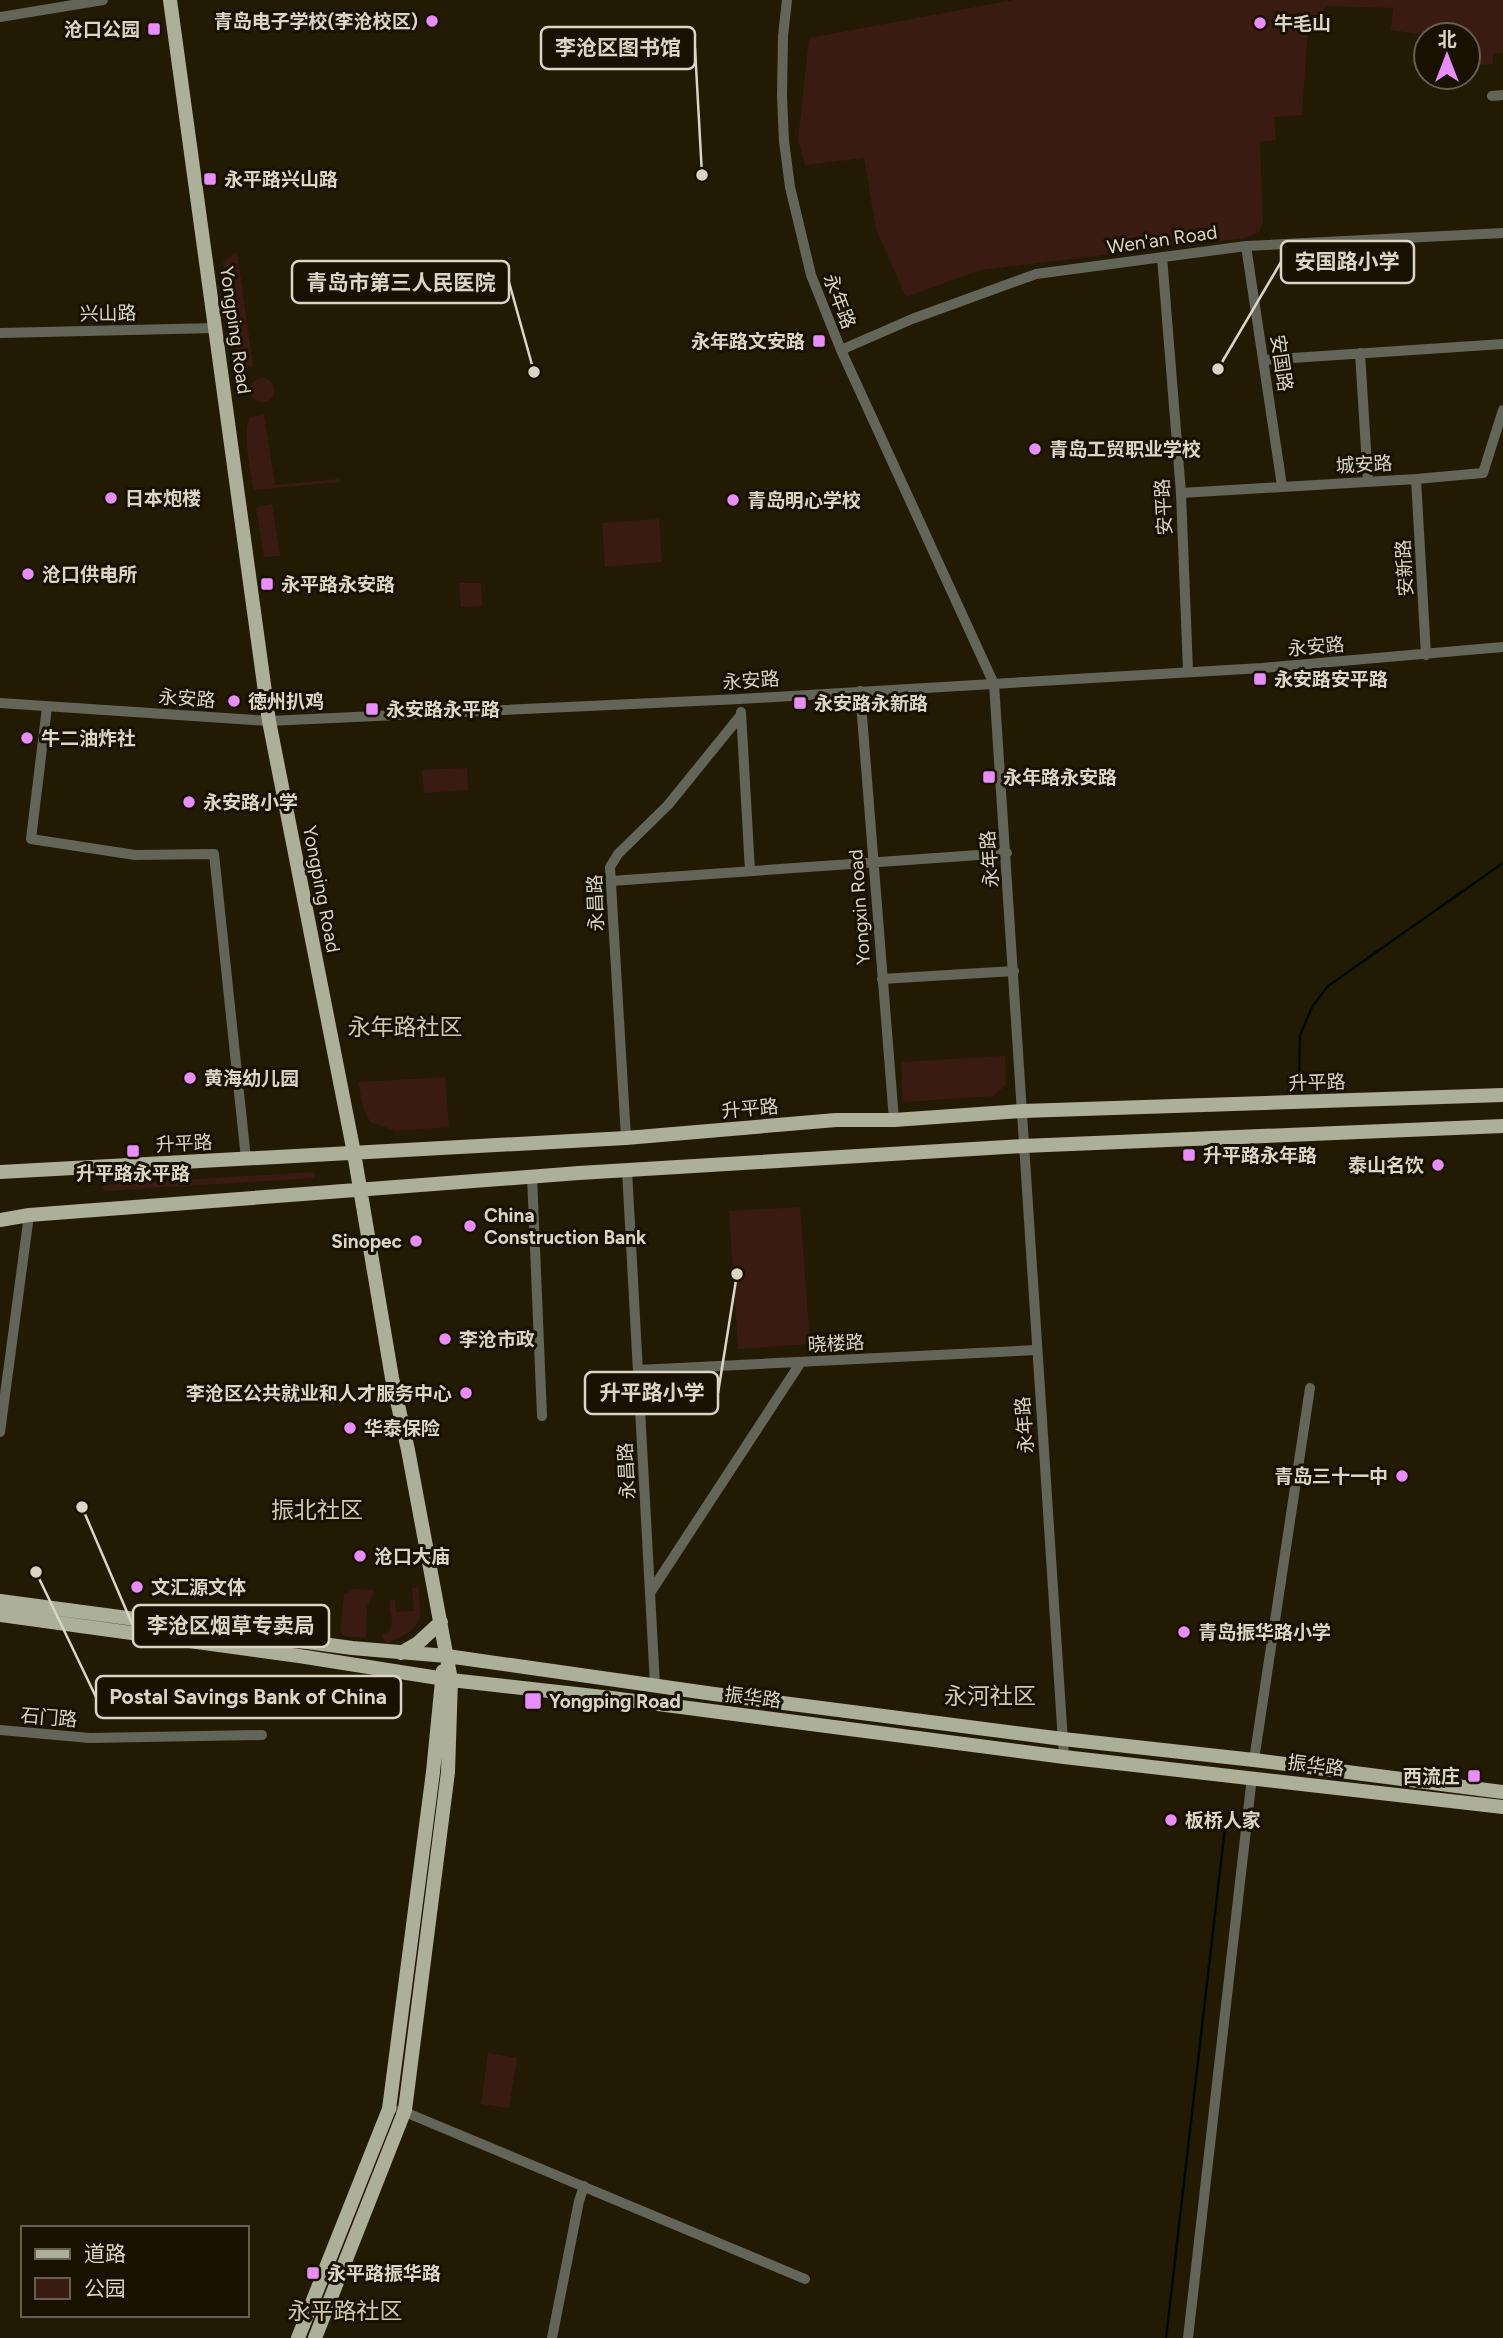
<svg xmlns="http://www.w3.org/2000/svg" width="1503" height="2338" font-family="Figtree,'Noto Sans SC',sans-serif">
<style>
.green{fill:#3a1b12}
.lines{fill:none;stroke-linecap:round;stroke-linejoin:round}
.stream{stroke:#000800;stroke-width:2.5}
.minor{stroke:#636559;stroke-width:10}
.major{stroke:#acb098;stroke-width:14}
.poi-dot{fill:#ea8dfc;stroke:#191100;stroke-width:2.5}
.labels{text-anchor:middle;stroke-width:6;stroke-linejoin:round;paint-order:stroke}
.poi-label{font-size:19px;font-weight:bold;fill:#dad5c6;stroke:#191100;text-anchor:start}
.street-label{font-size:19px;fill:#dad5c6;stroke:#191100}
.quarter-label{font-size:23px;fill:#d3c8ac;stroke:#191100}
.leader{fill:none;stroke:#dad5c6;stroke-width:2.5}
.callout-dot{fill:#dad5c6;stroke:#191100;stroke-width:2.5}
.callout{fill:#191100;stroke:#dad5c6;stroke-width:2.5}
.callout-label{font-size:21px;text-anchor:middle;font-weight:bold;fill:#dad5c6}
</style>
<rect width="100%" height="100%" fill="#231a03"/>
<!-- green -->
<path class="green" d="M1014,0h489v53l-10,1v10l-25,2v-31h-42l-35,-5 2,-22 -66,-2 -19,22 -6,87 -28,2 2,23 -16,2 3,80 -4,10 -14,6 -265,32 -74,27 -30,-68 -12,-71 -59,7 -7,-25 11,-102z
M237,252l16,114 -15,2 -15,-106z
M250 390a12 12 0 1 1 24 0a12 12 0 1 1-24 0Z
M264,415l11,70 64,-6 1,3 -86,8c-3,-15 -13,-63 -3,-73z
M272,504l8,52 -16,1 -8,-50z
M659,519l3,43 -57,5 -3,-44z
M459,583h22l1,23 -21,1z
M467,768l1,22 -44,3 -2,-23z
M1005,1056l1,28 -12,12 -91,6 -2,-40z
M445,1077l4,50 -53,4 -26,-9 -7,-15 -5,-25z
M313,1172l3,3 -2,3 -209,13 -3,-3 3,-3z
M800,1207l10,137 -72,5 -9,-138z
M418,1587c5,37 3,41 -31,57l-6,-9 9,-4c5,-16 -2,-17 0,-31h5l1,12 18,-1 -2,-23z
M354,1589l21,1 -8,17 -1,31 -22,-2 -4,-4 4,-37z
M488,2053l29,5 -8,50 -28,-4z"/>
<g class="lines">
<!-- stream -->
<path class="stream" d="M1299,1081l1,-46 12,-28 16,-21 175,-123
M1166,2338l59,-511"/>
<!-- minor -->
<path class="minor" d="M787,0l-4,36 -1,60 2,45 6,46 21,88 30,75 153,334 70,1073
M0,17l103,-17
M1492,96l11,-1
M1246,246l36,240
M1162,257l19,236 7,178
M0,333l216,-5
M841,350l71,-31 124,-45 210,-28 257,-13
M1360,353l8,129
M1263,360l240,-16
M1416,479l10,176
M1181,493l235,-14 67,-6 20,-63
M860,691l34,429
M0,703l269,18 471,-22 522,-31 241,-21
M47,707l-16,132 104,16 79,-1 32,305
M741,712l9,159
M611,881l396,-28
M882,979l132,-8
M626,1138l-16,-271 8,-13 50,-49 73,-90
M627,1170l28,515
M532,1176l10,240
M638,1370l399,-20
M0,1432l29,-217
M650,1593l151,-231
M0,1730l90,8 172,-3
M1254,1760l56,-372
M400,2110l405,169
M552,2338l27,-137 5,-15
M1188,2338l64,-561"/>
<!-- major -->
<path class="major" d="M170,0l99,721 85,432 38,225 16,72 43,230 -3,92 -43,338 -90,228
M0,1172l626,-34 210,-18h58l129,-9 480,-16
M0,1220l29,-5 550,-42 444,-27 480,-20
M0,1601l352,47 95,8 267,38 349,45 191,21 249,32
M0,1615l299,41 152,24 161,18 452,59 439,50
M401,1653l17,-10 23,-21
M298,2338l91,-229 44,-337 10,-101"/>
</g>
<!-- markers -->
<g class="poi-dot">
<circle cx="432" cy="21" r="7"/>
<circle cx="1260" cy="23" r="7"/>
<rect x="147" y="22" width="14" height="14" rx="3.5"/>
<rect x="203" y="172" width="14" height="14" rx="3.5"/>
<rect x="812" y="334" width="14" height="14" rx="3.5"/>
<circle cx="1035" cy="449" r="7"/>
<circle cx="111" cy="498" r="7"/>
<circle cx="733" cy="500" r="7"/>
<circle cx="28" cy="574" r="7"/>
<rect x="260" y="577" width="14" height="14" rx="3.5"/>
<rect x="1253" y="672" width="14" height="14" rx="3.5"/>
<circle cx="234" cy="701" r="7"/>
<rect x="793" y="696" width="14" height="14" rx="3.5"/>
<rect x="365" y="702" width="14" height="14" rx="3.5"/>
<circle cx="27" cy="738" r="7"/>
<rect x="982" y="770" width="14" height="14" rx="3.5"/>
<circle cx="189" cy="802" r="7"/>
<circle cx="190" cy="1078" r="7"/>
<rect x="126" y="1144" width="14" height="14" rx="3.5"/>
<rect x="1182" y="1148" width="14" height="14" rx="3.5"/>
<circle cx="1438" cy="1165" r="7"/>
<circle cx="470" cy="1226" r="7"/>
<circle cx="416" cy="1241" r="7"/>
<circle cx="445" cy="1339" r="7"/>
<circle cx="466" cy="1393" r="7"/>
<circle cx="350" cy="1428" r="7"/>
<circle cx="1402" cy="1476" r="7"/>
<circle cx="360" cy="1556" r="7"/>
<circle cx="137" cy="1587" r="7"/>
<circle cx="1184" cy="1632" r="7"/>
<rect x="524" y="1692" width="18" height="18" rx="3.5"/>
<rect x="1467" y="1769" width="14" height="14" rx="3.5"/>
<circle cx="1171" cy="1820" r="7"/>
<rect x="306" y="2266" width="14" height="14" rx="3.5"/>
</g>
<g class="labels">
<!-- poi labels -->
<g class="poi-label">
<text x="418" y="28" text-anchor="end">青岛电子学校(李沧校区)</text>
<text x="1274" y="30">牛毛山</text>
<text x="140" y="36" text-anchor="end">沧口公园</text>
<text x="224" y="186">永平路兴山路</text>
<text x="805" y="348" text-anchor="end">永年路文安路</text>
<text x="1049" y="456">青岛工贸职业学校</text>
<text x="125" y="505">日本炮楼</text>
<text x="747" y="507">青岛明心学校</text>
<text x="42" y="581">沧口供电所</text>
<text x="281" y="591">永平路永安路</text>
<text x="1274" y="686">永安路安平路</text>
<text x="248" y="708">徳州扒鸡</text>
<text x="814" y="710">永安路永新路</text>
<text x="386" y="716">永安路永平路</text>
<text x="41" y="745">牛二油炸社</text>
<text x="1003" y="784">永年路永安路</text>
<text x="203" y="809">永安路小学</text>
<text x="204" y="1085">黄海幼儿园</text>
<text x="1203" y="1162">升平路永年路</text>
<text x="1424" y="1172" text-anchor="end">泰山名饮</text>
<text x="133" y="1180" text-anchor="middle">升平路永平路</text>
<text x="484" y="1222">China<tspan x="484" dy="22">Construction Bank</tspan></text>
<text x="402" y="1248" text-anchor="end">Sinopec</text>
<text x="459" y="1346">李沧市政</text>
<text x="452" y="1400" text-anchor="end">李沧区公共就业和人才服务中心</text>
<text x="364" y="1435">华泰保险</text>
<text x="1388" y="1483" text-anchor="end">青岛三十一中</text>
<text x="374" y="1563">沧口大庙</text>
<text x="151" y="1594">文汇源文体</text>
<text x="1198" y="1639">青岛振华路小学</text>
<text x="549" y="1708">Yongping Road</text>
<text x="1460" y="1783" text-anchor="end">西流庄</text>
<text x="1185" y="1827">板桥人家</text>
<text x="327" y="2280">永平路振华路</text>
</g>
<!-- street labels -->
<g class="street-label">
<text transform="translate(1162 239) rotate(-8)" y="7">Wen'an Road</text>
<text transform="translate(840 301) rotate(69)" y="7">永年路</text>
<text transform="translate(108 313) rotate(-1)" y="7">兴山路</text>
<text transform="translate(236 330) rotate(82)" y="7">Yongping Road</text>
<text transform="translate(1282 363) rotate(82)" y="7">安国路</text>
<text transform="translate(1364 464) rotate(-3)" y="7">城安路</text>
<text transform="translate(1163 507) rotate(-93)" y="7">安平路</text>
<text transform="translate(1404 568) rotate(-93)" y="7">安新路</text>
<text transform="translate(1316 646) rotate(-5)" y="7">永安路</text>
<text transform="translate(751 680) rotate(-4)" y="7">永安路</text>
<text transform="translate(187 698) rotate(4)" y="7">永安路</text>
<text transform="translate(989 859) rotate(-94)" y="7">永年路</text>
<text transform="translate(322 889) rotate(79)" y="7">Yongping Road</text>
<text transform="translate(595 903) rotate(-92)" y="7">永昌路</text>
<text transform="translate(859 907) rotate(-94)" y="7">Yongxin Road</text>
<text transform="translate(1317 1082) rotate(-2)" y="7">升平路</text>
<text transform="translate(750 1108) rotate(-5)" y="7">升平路</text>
<text transform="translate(184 1143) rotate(-3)" y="7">升平路</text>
<text transform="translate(836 1343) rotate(-3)" y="7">晓楼路</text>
<text transform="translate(1024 1425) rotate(-94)" y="7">永年路</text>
<text transform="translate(626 1471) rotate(-93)" y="7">永昌路</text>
<text transform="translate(753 1697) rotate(7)" y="7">振华路</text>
<text transform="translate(49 1717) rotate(5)" y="7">石门路</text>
<text transform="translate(1316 1765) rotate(7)" y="7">振华路</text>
</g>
<!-- quarter labels -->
<g class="quarter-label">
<text x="405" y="1035">永年路社区</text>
<text x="317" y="1518">振北社区</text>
<text x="990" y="1704">永河社区</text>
<text x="345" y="2319">永平路社区</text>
</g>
</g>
<!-- callouts -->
<path class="leader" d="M702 175L695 48M1218 369L1281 262M534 372L509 282M737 1274L718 1393M82 1507L133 1626M36 1572L96 1697"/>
<g class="callout-dot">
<circle cx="702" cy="175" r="7"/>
<circle cx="1218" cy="369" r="7"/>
<circle cx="534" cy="372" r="7"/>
<circle cx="737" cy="1274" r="7"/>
<circle cx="82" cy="1507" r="7"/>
<circle cx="36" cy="1572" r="7"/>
</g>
<g class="callout">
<rect x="541" y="27" width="154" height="42" rx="7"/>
<rect x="1281" y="241" width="133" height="42" rx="7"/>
<rect x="292" y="261" width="217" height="42" rx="7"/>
<rect x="585" y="1372" width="133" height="42" rx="7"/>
<rect x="133" y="1605" width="196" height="42" rx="7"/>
<rect x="96" y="1676" width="305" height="42" rx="7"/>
</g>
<g class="callout-label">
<text x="618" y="55">李沧区图书馆</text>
<text x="1347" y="269">安国路小学</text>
<text x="401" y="290">青岛市第三人民医院</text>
<text x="652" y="1400">升平路小学</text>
<text x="231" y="1633">李沧区烟草专卖局</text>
<text x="248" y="1704">Postal Savings Bank of China</text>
</g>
<!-- legend -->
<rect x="21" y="2226" width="228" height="91" fill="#191100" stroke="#665f4f" stroke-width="2"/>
<rect x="35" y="2249" width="35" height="10" fill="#acb098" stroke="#665f4f" stroke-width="2"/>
<text x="84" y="2261" font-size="21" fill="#dad5c6">道路</text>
<rect x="35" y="2278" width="35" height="21" fill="#3a1b12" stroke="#665f4f" stroke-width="2"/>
<text x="84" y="2296" font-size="21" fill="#dad5c6">公园</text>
<!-- north arrow -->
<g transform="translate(1447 56)"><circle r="33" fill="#191100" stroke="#665f4f" stroke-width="2"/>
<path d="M0-5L12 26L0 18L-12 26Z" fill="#ea8dfc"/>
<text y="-10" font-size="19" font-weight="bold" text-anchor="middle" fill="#dad5c6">北</text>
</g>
</svg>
